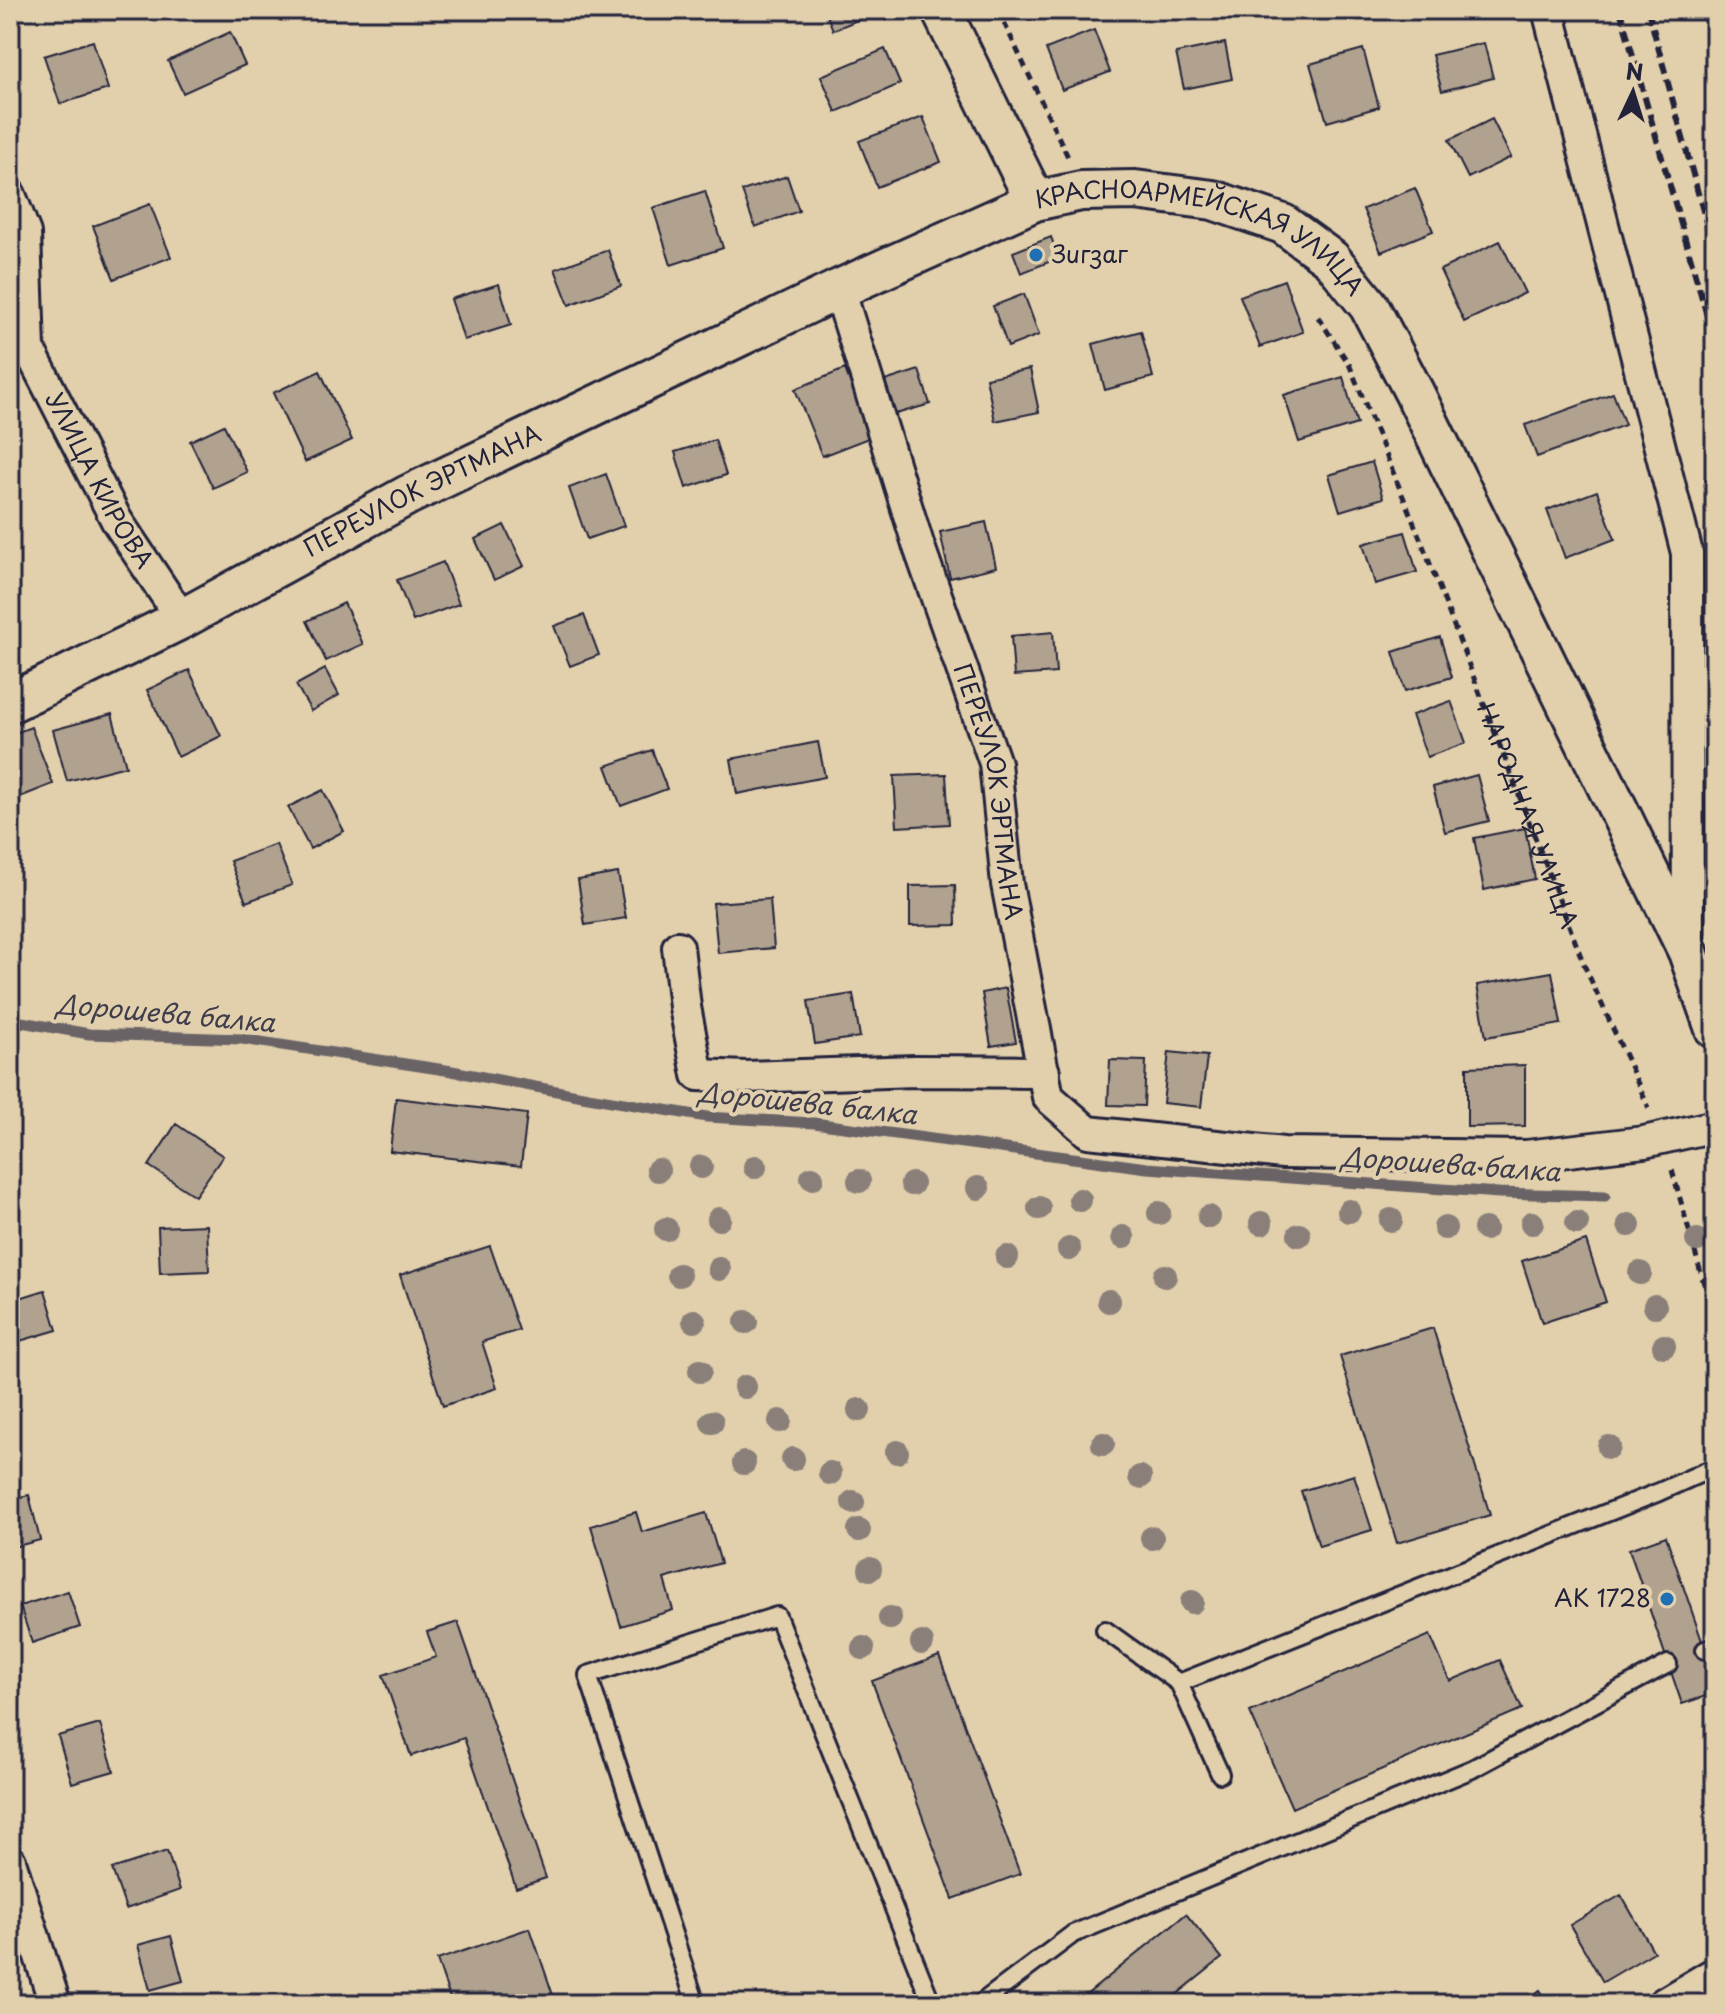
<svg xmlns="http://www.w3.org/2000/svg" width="1725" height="2014" font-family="'Playpen Sans',sans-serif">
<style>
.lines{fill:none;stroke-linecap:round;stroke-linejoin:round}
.stream{stroke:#6b6466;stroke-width:11}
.building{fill:#b0a28f;stroke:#22223b;stroke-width:2}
.service-casing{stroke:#22223b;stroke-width:22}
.minor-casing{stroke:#22223b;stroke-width:36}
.tertiary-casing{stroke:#22223b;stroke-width:44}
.path{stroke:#22223b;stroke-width:5;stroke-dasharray:8 6;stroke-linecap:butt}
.service{stroke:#e2d0ad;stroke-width:16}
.minor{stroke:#e2d0ad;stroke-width:30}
.tertiary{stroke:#e2d0ad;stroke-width:38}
.rail{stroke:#22223b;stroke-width:6;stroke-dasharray:12 6;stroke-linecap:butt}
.tree{fill:#8a8079}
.poi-dot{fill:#1f6fb2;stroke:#e2d0ad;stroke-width:3}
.labels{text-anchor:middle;stroke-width:8;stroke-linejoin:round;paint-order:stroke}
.street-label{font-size:24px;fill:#22223b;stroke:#e2d0ad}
.poi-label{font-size:24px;fill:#22223b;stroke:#e2d0ad;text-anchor:start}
.water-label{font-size:26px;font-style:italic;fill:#403e4d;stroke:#e2d0ad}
</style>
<rect width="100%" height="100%" fill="#e2d0ad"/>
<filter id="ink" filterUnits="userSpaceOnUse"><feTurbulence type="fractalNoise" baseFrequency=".0125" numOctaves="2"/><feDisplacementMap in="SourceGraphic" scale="16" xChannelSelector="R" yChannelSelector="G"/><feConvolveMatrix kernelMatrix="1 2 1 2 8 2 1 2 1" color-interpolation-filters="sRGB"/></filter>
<g filter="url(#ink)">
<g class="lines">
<!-- stream -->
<path class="stream" d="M10,1020l79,14 153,5 210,32 136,26 119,20 107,6 333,45 352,25 106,3"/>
</g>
<!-- building -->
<path class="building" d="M825,10h48l2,3 -42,17z
M1094,30l16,42 -48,18 -16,-41z
M230,32l15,33 -62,28 -15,-32z
M93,41l15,48 -48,15 -16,-48z
M1225,43l7,36 -48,10 -8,-36z
M1484,43l9,35 -51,13 -10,-36z
M885,49l15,35 -64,28 -15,-36z
M1363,49l16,58 -52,15 -17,-58z
M923,117l18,45 -64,25 -18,-46z
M1492,119l19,38 -43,21 -19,-38z
M787,176l12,35 -44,16 -13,-36z
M1415,188l18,43 -52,21 -18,-43z
M705,191l18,57 -52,17 -18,-57z
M150,204l21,53 -57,22 -21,-53z
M1051,237l8,21 -38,15 -8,-21z
M1500,241l25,52 -61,29 -24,-52z
M608,250l13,36 -52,19 -14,-36z
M1284,280l19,52 -43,15 -20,-51z
M499,284l12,41 -47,15 -13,-41z
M1024,294l15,41 -31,12 -15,-41z
M1141,331l12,46 -48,13 -12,-46z
M845,369l26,68 -49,19 -27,-67z
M1030,369l9,43 -44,9 -9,-43z
M919,370l11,34 -34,10 -11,-33z
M320,371l32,69 -47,22 -32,-69z
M1343,377l14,47 -58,18 -15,-47z
M1613,393l12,32 -88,32 -12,-32z
M224,425l23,47 -34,16 -23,-47z
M715,440l11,35 -40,13 -11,-36z
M1372,462l11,36 -43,13 -11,-36z
M606,474l18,52 -37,13 -18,-51z
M1597,491l18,48 -50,19 -18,-48z
M986,522l10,45 -46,11 -10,-46z
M504,525l20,41 -30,14 -19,-41z
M1405,532l12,40 -42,12 -12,-40z
M443,562l16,42 -46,17 -16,-41z
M344,603l19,41 -37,17 -19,-40z
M584,615l15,40 -29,11 -16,-40z
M1053,632l3,41 -42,3 -3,-40z
M1440,637l12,40 -47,14 -12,-39z
M325,669l14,26 -28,16 -15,-26z
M189,670l32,66 -43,21 -31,-67z
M1451,701l15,42 -39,14 -15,-42z
M112,714l14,52 -59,15 -14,-51z
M31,727l22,57 -43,17v-66z
M818,742l7,35 -88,17 -6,-35z
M652,750l15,39 -46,17 -15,-40z
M946,774l3,50 -52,3 -3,-51z
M1477,775l12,46 -44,11 -12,-45z
M323,790l21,41 -34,18 -22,-42z
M1525,828l10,51 -51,11 -10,-52z
M276,844l16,41 -46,17 -16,-41z
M618,873l8,45 -41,7 -7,-45z
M955,885l1,40 -46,1v-40z
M770,899l4,49 -56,5 -5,-50z
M1552,972l9,52 -75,13 -9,-52z
M1006,988l10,54 -25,4 -9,-53z
M853,994l7,43 -45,7 -7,-43z
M1169,1052l38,4 -6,51 -38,-4z
M1110,1060l36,1 -2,45 -36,-1z
M1525,1065v61l-58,1v-60z
M396,1098l131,16 -6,52 -131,-15z
M176,1124l47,32 -28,40 -46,-30z
M207,1225l2,46 -49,2 -2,-46z
M1586,1241l20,61 -64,21 -20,-62z
M490,1246l29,84 -37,12 15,46 -54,18 -43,-131z
M45,1290l12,40 -44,13 -3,-8v-34z
M1433,1328l57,187 -93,28 -57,-187z
M1354,1475l18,55 -53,16 -18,-55z
M29,1495l11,45 -30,8v-48z
M636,1512l6,20 64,-19 15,50 -57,16 9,31 -52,16 -30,-100z
M1666,1536l49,143v14l-33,11 -53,-155z
M68,1591l12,36 -48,16 -12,-37z
M458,1622l88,256 -30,10 -52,-150 -53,18 -28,-81 53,-18 -9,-25z
M1430,1635l20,46 50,-21 22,49 -230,99 -42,-96z
M939,1656l81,218 -67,25 -81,-218z
M100,1724l14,47 -42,12 -14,-47z
M1715,1726v21l-6,-19z
M167,1851l13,39 -54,19 -14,-40z
M1621,1895l33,57 -51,30 -33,-57z
M1186,1914l36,44 -57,46h-90z
M530,1928l26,76h-104l-15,-44z
M171,1936l12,45 -33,9 -12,-45z
M1540,1990l10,14h-29z"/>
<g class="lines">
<defs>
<path id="service" d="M1105,1630l74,53 41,91
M1705,1650l10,-3
M1179,1683l480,-191 56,-25
M696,2004l-108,-329 189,-59 155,388
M980,2004l93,-70 399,-165 196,-105"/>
<g id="minor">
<path d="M1548,10l139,543 1,393"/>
<path id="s2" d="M10,195l15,38 4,116 88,172 65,98"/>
<path id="s3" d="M839,289l79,255 77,219 12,121 41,213 40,35 195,21 243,3 118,-14 71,-16"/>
<path d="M678,947l7,60 13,68 48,2 169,-6 129,1"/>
<path d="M10,1861l45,143"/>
<path d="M1663,2004l52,-31"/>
</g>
<g id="tertiary">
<path d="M941,10l94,191"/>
<path id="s4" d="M10,703l172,-84 226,-124 431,-206 196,-88 46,-10 54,-1 78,10 70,24 48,35 38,47 46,88 273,558 27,77"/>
</g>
</defs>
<!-- service casing -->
<use href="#service" class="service-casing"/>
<!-- minor casing -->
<use href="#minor" class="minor-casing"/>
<!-- tertiary casing -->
<use href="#tertiary" class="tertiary-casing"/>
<!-- path -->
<g class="path">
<path d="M998,10l70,147"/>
<path id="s1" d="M1318,317l31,47 73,179 163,424 64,141"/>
<path d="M1672,1170l43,153"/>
</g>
<!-- service -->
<use href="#service" class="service"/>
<!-- minor -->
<use href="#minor" class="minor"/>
<!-- tertiary -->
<use href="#tertiary" class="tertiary"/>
<!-- rail -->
<path class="rail" d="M1620,10l95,334
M1648,10l67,245"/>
</g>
<!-- trees -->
<g class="tree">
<circle cx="701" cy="1167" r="12"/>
<circle cx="755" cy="1167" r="12"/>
<circle cx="658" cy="1170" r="12"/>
<circle cx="812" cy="1178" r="12"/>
<circle cx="859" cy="1181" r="12"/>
<circle cx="912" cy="1184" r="12"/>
<circle cx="978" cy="1188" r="12"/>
<circle cx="1080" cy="1200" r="12"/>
<circle cx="1039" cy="1208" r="12"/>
<circle cx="1349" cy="1211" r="12"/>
<circle cx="1159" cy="1213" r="12"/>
<circle cx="1209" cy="1217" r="12"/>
<circle cx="719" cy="1219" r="12"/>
<circle cx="1391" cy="1220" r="12"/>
<circle cx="1261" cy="1223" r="12"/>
<circle cx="1532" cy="1223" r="12"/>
<circle cx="1577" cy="1223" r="12"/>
<circle cx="1629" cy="1225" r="12"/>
<circle cx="1445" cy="1228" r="12"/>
<circle cx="666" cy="1229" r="12"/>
<circle cx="1485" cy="1229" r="12"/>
<circle cx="1299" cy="1235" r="12"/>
<circle cx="1123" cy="1237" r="12"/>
<circle cx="1697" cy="1240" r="12"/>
<circle cx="1069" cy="1249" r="12"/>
<circle cx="1007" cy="1257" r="12"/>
<circle cx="719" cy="1269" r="12"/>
<circle cx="1640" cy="1273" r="12"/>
<circle cx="679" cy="1275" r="12"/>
<circle cx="1165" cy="1276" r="12"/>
<circle cx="1109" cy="1301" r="12"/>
<circle cx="1655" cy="1306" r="12"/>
<circle cx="694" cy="1321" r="12"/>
<circle cx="746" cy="1322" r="12"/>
<circle cx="1664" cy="1346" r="12"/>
<circle cx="700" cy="1371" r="12"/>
<circle cx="745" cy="1387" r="12"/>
<circle cx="859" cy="1410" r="12"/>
<circle cx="780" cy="1421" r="12"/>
<circle cx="712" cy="1422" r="12"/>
<circle cx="1103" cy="1444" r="12"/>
<circle cx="1609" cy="1447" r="12"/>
<circle cx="897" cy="1452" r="12"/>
<circle cx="793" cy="1459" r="12"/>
<circle cx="744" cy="1463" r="12"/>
<circle cx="830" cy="1473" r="12"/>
<circle cx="1140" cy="1477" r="12"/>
<circle cx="853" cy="1502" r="12"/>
<circle cx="859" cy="1530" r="12"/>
<circle cx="1152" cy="1538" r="12"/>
<circle cx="870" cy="1569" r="12"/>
<circle cx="1192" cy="1602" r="12"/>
<circle cx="890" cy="1618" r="12"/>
<circle cx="922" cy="1643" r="12"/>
<circle cx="863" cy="1648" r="12"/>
</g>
</g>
<!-- markers -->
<g class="poi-dot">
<circle cx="1036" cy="255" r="8"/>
<circle cx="1667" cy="1599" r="8"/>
</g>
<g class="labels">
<!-- street labels -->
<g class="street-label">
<text dy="8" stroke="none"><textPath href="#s4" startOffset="1320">КРАСНОАРМЕЙСКАЯ УЛИЦА</textPath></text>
<text dy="8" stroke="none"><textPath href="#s2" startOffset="306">УЛИЦА КИРОВА</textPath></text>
<text dy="8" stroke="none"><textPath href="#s4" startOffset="464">ПЕРЕУЛОК ЭРТМАНА</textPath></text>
<text dy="8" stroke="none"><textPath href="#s3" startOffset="526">ПЕРЕУЛОК ЭРТМАНА</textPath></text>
<text dy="8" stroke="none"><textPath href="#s1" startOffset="542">НАРОДНАЯ УЛИЦА</textPath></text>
</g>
<!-- poi labels -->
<g class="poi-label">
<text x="1052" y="263">Зигзаг</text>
<text x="1651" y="1607" text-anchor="end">АК 1728</text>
</g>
<!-- water labels -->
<g class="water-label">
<text transform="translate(166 1014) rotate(5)" y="9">Дорошева балка</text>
<text transform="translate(808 1104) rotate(6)" y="9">Дорошева балка</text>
<text transform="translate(1451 1165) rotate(4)" y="9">Дорошева балка</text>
</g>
</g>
<!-- margin -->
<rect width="1725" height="2014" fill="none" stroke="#e2d0ad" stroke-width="40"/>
<rect x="20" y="20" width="1685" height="1974" fill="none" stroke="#22223b" stroke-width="3" filter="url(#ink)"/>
<!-- north arrow -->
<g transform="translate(1633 92) rotate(4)" stroke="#e2d0ad" stroke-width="6" paint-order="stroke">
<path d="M0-6L14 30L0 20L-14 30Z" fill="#22223b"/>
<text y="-12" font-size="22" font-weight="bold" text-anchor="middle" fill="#22223b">N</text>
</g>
</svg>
